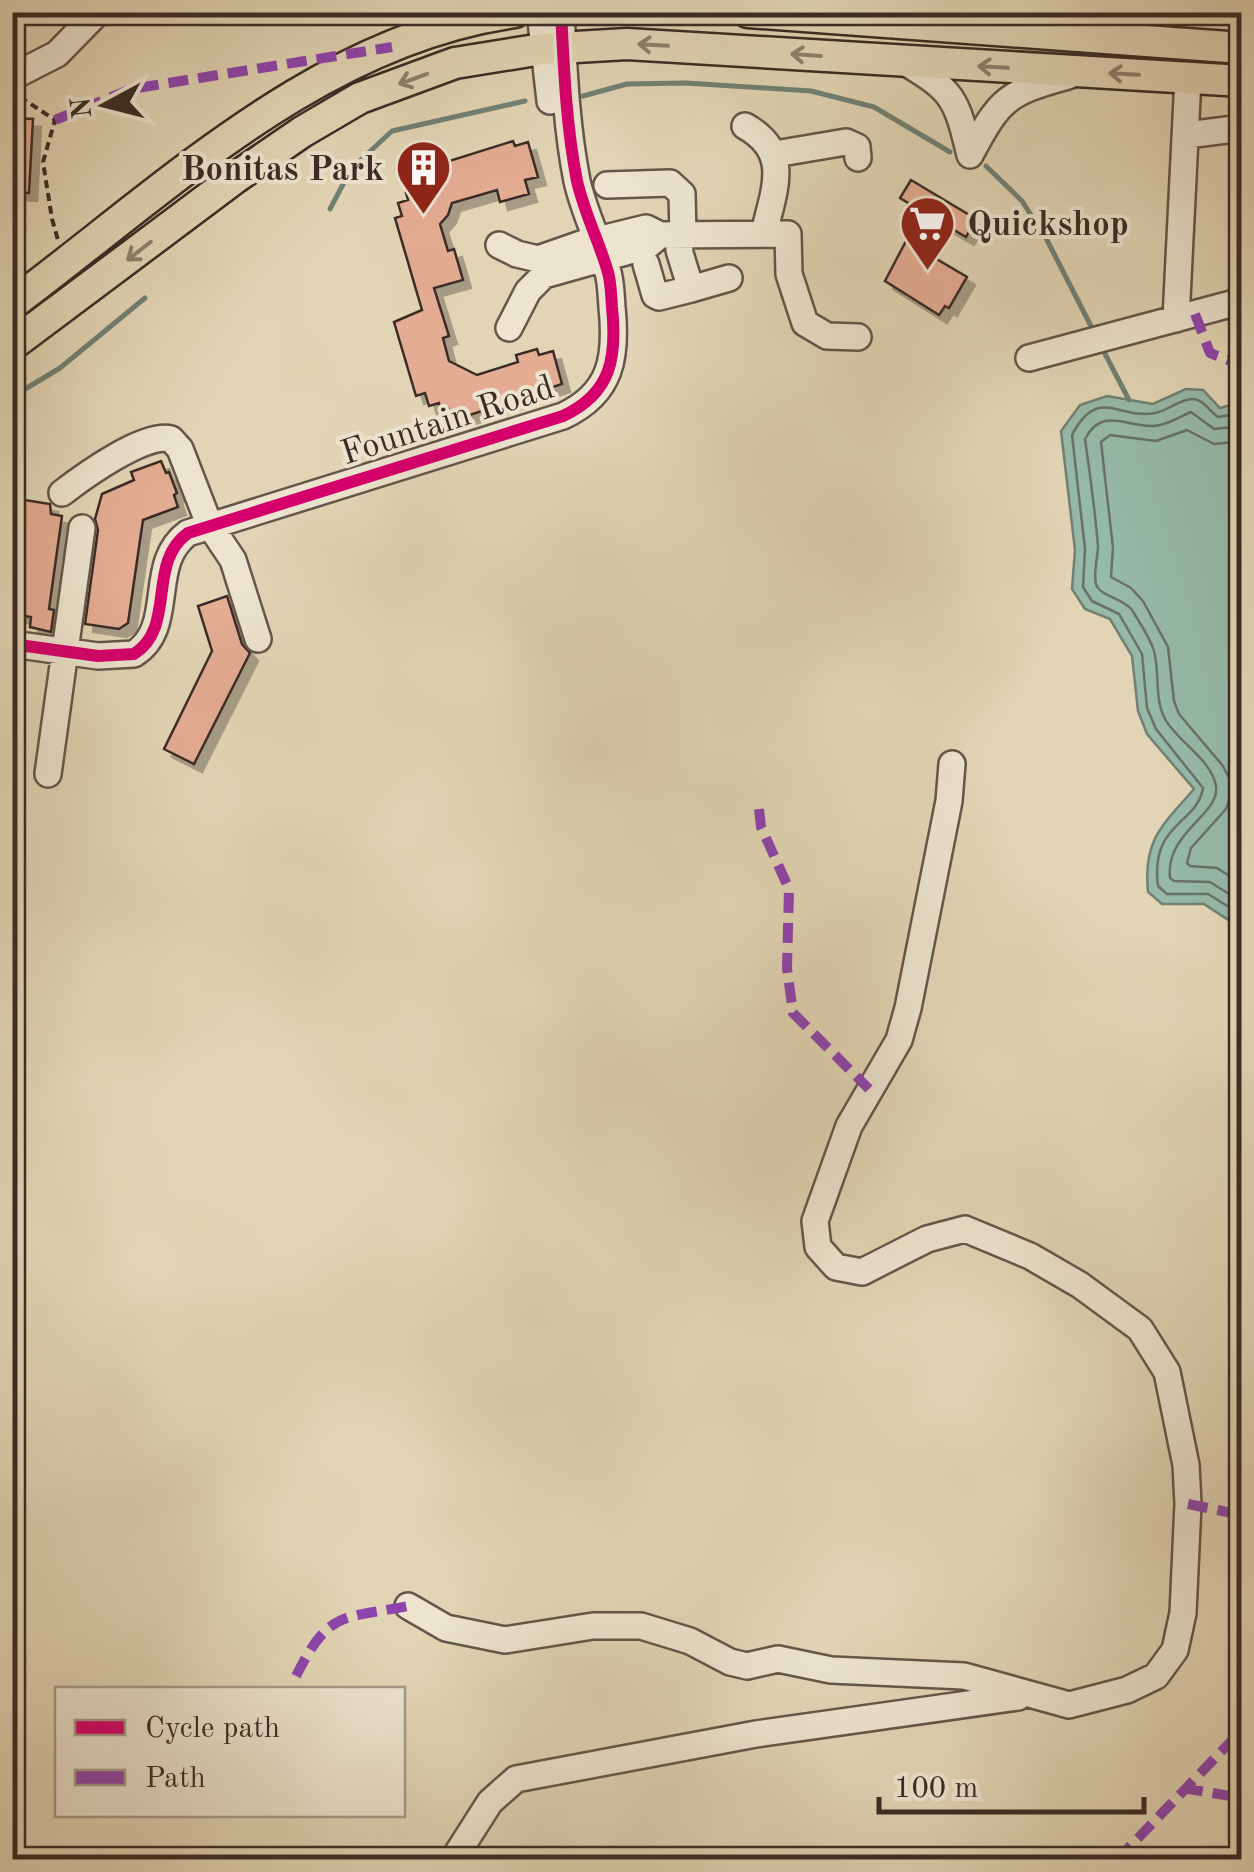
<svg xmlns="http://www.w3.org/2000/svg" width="1254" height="1872" font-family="'Old Standard TT',serif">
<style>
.water{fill:#96b9a8;stroke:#718174;stroke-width:2.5}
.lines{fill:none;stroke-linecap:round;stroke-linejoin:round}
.shore{stroke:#687267;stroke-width:2.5}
.stream{stroke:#718174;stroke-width:5}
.building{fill:#e4ac93;stroke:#3a2c26;stroke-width:2.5;filter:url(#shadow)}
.minor-casing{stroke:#64564a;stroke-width:30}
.major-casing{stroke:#3a2c26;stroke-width:35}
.path{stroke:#3a2c26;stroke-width:4;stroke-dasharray:8 5;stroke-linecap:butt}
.minor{stroke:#ece4cf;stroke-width:25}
.major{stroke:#e2d5b5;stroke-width:30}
.quiet{stroke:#8e44ad;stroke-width:10;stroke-dasharray:20 10;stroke-linecap:butt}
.cycleway-casing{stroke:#ece4cf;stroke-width:19}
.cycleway{stroke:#d6006c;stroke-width:12}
.oneway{stroke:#8e806e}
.labels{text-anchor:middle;stroke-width:8;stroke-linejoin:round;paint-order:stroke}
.poi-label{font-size:35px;font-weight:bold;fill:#3a2c26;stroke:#ece4cf;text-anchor:end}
.street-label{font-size:35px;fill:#3a2c26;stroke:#ece4cf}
</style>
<defs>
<filter id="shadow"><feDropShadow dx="8" dy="8" stdDeviation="0" flood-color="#0004"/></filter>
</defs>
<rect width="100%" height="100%" fill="#e2d5b5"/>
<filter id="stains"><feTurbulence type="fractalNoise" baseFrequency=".002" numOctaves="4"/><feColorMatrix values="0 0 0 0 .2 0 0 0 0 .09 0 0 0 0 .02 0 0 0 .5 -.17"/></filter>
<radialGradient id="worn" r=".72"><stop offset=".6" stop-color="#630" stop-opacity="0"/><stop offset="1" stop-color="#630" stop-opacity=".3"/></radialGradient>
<!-- water -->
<path class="water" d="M1186,389l17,1 17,18 21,-6v523l-8,-2 -29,-19h-42l-14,-12c-5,-53 14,-66 46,-103l-47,-55 -9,-23 -6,-55 -22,-37 -25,-10 -13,-20 3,-39 -14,-119 19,-26 27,-9 46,8z"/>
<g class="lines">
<!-- shore -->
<path class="shore" d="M1242,413l-24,4c-8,-5 -15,-18 -25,-18 -14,0 -25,12 -38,14 -36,7 -57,-28 -83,22l13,114 -2,38 9,14 27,13 23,40 5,54 9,21 47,59c-6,37 -53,34 -45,98l9,8h41l34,21
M1242,426l-28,3 -23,-17c-12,5 -26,14 -39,14 -28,0 -50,-19 -67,13 5,35 10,71 13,107 0,11 -5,27 -2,38 4,13 28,14 36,26 7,12 18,27 22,41 6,22 0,47 11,68 12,22 47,41 51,67 4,29 -51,46 -46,92l4,3 36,1 32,20
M1242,441l-28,3 -27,-14 -31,11 -46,-6 -9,7 12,106 -2,29 20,11 12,13 25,46 6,54 5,13 44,52 7,14 1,15 -5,14 -35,39 -4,15 3,3 27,2 25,16"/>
<!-- stream -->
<path class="stream" d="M583,96l44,-12 59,-1 125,8 63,16 76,45
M986,166l36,35 25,39 48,94
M330,209l21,-40 41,-38 133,-30
M1102,348l27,52
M12,397l48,-29 85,-70"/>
</g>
<!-- building -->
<path class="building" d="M12,118l21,1 -4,74 -17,-1z
M513,141l2,5 13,-4 10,35 -13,3 4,14 -29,8 -3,-12 -45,13 -4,12 -8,9 8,27 6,-2 9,31 -29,8 15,48 -6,2 6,23 28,14 41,-13 -2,-7 21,-6 2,6 14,-4 9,33 -98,33 -1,-3 -12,4 -3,-10 -7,2 -2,-7 -10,3 -4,-13 -9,3 -22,-74 28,-12 -27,-92 7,-2 -4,-13 10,-3 -2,-7 8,-2 -3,-11 5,-2 -2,-6z
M911,180l65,39 -10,18 -66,-39z
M906,241l61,36 -18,31 -4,-2 -6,9 -54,-34z
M161,461l5,12 3,-1 8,21 -3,2 4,12 -35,13 -15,103 -9,6 -34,-5 13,-94 -3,-11 7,-25 32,-14 -3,-8z
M12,498l38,6 1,10 11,2 -13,93 5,1 -3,22 -21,-5 1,-10 -19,-3z
M227,596l15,48 8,9 -56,111 -30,-15 48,-98 -14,-45z"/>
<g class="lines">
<defs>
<path id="minor" d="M540,12l10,89
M903,61c51,30 53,37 67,94
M12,77l45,-23 41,-42
M745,126c47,26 29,64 19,107
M1187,135l55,-7
M775,154l71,-12 11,5 1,11
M970,155c30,-56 36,-62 98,-79
M607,185l63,-2 12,11 1,40 -4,16 12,39 -32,8 -4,-2 -9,-31
M499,245l18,9 21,5 43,-15 65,-16 14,7 128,-1 1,40 16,49 22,13 31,1
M691,289l38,-11
M1176,319l12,-241
M509,328l19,-37 16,-16 103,-29 13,-11
M1029,358l213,-57
M62,493c22,-17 83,-61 109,-54l9,10 29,75 24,36 25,79
M12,644l86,12 36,-2c43,-27 12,-91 54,-121l375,-117c49,-23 54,-59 49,-109 -1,-13 -1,-27 -5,-38 -9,-30 -23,-57 -30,-88 -11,-56 -13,-112 -16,-169
M48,774l34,-246
M408,1606l38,22 59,12 88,-14h48l49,15 40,21 17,4 31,-7 53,11 133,6 105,29 58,-15 29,-14 19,-26 8,-37 5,-109 -2,-39 -19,-93 -27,-43 -60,-44 -50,-29 -65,-27 -38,10 -65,33 -26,-5 -18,-20 -3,-26 34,-95 50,-86 9,-32 41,-207 3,-37
M453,1860l37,-58 26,-23 240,-45 262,-37"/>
<path id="major" d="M748,12l494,36
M12,304c153,-114 307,-265 503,-292
M12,345l223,-167 67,-46 58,-34 95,-35 87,-14 85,-5 615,37"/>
</defs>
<!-- minor casing -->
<use href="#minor" class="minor-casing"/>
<!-- major casing -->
<use href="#major" class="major-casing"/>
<!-- path -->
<path class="path" d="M20,97l35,23 -12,42 9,57 6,21"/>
<!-- minor -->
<use href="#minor" class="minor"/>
<!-- major -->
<use href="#major" class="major"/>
<!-- quiet -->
<path class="quiet" d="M55,120l76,-31 261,-42
M1195,314l15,39 18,7 14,-3
M759,809l2,18 28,62 -2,79 6,45 76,76
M1188,1504l54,11
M296,1676c33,-66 45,-57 112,-70
M1183,1788l59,10
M1117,1860l125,-130"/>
<defs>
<path id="cycleway" d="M12,644l86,12 36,-2c43,-27 12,-91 54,-121l375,-117c49,-23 54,-59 49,-109 -1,-13 -1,-27 -5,-38 -9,-30 -23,-57 -30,-88 -11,-56 -13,-112 -16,-169"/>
</defs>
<!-- cycleway casing -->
<use href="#cycleway" class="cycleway-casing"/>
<!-- cycleway -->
<use href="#cycleway" class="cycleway"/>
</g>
<!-- one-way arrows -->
<defs><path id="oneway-shaft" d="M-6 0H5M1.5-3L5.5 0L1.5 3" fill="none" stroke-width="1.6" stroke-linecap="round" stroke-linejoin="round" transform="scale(2.5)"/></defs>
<g class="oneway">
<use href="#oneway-shaft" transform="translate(653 45) rotate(-177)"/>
<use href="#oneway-shaft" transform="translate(806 55) rotate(-176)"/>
<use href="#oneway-shaft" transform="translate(993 67) rotate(-177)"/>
<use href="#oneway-shaft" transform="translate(1124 74) rotate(-177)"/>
<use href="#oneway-shaft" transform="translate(413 79) rotate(160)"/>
<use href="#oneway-shaft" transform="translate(139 251) rotate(142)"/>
</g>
<!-- icons -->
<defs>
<symbol id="building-pin" viewBox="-11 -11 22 30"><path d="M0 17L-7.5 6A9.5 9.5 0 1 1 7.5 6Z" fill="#8f2418" stroke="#ece4cf"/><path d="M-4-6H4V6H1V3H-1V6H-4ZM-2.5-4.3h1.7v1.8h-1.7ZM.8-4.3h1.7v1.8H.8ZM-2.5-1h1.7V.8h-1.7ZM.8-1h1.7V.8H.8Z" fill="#fff"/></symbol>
<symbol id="supermarket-pin" viewBox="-11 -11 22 30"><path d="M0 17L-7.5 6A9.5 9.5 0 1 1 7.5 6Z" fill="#8f2418" stroke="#ece4cf"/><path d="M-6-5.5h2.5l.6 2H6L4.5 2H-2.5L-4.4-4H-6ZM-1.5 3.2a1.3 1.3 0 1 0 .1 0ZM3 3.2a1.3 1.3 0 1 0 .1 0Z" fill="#fff"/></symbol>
</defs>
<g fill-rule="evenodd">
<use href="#building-pin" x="392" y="136" width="63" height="86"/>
<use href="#supermarket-pin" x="896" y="192" width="63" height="86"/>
</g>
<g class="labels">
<!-- poi labels -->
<g class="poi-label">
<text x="384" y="180">Bonitas Park</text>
<text x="967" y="235" text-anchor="start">Quickshop</text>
</g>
<!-- street labels -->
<g class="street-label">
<text transform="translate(447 419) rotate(-18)" y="12">Fountain Road</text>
</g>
</g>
<!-- margin -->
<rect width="1254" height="1872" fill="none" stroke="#e2d5b5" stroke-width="50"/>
<rect x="15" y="15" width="1224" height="1842" fill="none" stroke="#3a2c26" stroke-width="5"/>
<rect x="25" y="25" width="1204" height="1822" fill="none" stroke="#3a2c26" stroke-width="2.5"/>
<!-- legend -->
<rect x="55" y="1687" width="350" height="130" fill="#ece4cf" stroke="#a59a8b" stroke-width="2.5"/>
<rect x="75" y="1720" width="50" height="15" fill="#d6006c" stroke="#a59a8b" stroke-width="2.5"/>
<text x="145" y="1737" font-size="30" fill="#3a2c26">Cycle path</text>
<rect x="75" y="1770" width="50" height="15" fill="#8e44ad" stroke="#a59a8b" stroke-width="2.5"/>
<text x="145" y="1787" font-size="30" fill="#3a2c26">Path</text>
<!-- north arrow -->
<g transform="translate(105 105) rotate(263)" stroke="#ece4cf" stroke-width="8" paint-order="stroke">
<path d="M0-8L18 38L0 25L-18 38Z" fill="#3a2c26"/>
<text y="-15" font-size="28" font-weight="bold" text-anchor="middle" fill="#3a2c26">N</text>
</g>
<!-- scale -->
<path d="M879 1797v15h265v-15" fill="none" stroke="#3a2c26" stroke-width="5"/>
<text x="894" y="1797" font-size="30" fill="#3a2c26" stroke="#ece4cf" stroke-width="8" paint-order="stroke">100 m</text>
<rect width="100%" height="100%" filter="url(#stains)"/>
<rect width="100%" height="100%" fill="url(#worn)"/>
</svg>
